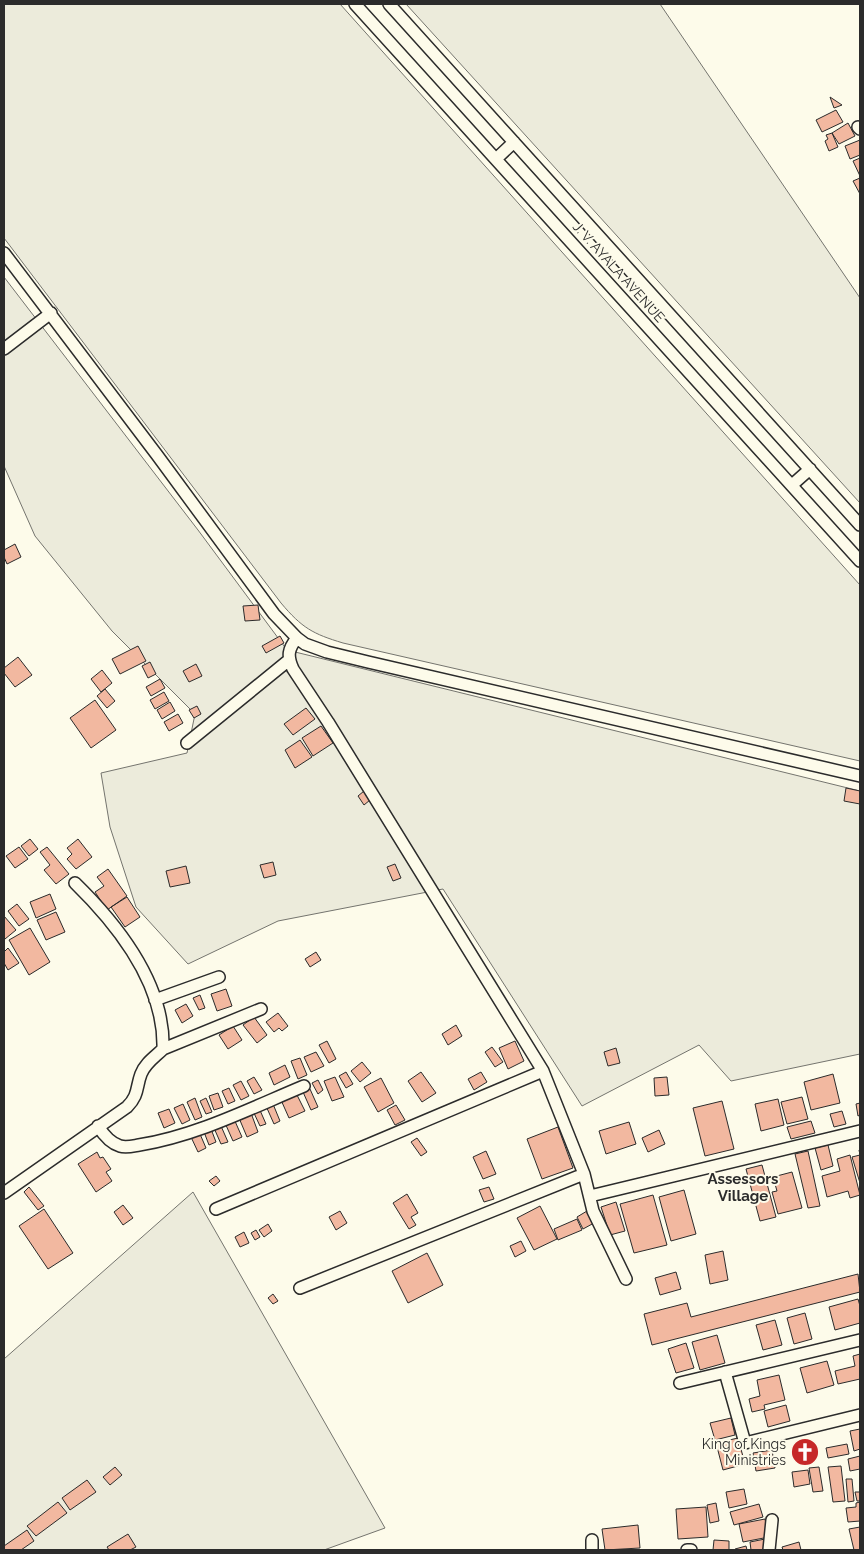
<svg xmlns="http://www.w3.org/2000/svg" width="864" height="1554" font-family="Raleway,sans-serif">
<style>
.green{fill:#ecebdb;stroke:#74746e}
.building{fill:#f2b8a0;stroke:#2b2b2b}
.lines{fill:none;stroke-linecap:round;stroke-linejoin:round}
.street-casing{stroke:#2b2b2b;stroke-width:14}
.street{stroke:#fdfbea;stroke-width:11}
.labels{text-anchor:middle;stroke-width:4;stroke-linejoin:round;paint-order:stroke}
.street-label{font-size:14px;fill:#2b2b2b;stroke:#fdfbea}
.poi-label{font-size:14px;fill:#2b2b2b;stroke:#fdfbea;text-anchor:end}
.neighbourhood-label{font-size:15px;font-weight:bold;fill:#2b2b2b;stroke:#fdfbea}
</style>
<rect width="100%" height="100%" fill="#fdfbea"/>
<!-- green -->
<path class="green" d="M4,4h336l520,581v176l-517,-118c-30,-9 -41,-15 -62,-40l-277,-365z
M406,4h254l200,294v205z
M4,277l194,253 89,120 573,141v263l-129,27 -32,-36 -117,61 -139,-217 -165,32 -90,43 -52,-57 -26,-80 -9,-54 86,-20 8,-39 -83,-83 -77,-95 -31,-70z
M193,1192l192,336 -61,22h-320v-191z"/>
<!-- building -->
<path class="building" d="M830,97l12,8 -8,3z
M836,110l7,12 -21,10 -6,-12z
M848,123l7,13 -16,8 -7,-11z
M832,133l6,14 -9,4 -4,-10 3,-2 -2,-4z
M860,140v15l-10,4 -5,-13z
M860,158v18l-7,-15z
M860,178v16l-7,-13z
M15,544l6,13 -14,7 -3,-7v-7z
M258,605l2,15 -15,1 -2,-15z
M280,636l4,7 -18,10 -4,-7z
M138,646l8,15 -26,13 -8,-15z
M18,657l14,18 -17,12 -11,-14v-5z
M150,662l6,12 -8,4 -6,-12z
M196,664l6,12 -13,6 -6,-11z
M102,670l10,13 -11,9 -10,-13z
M160,679l5,9 -14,8 -5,-9z
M105,689l10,12 -8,7 -10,-12z
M164,692l5,9 -14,8 -5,-9z
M95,700l21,30 -25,18 -21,-30z
M170,702l5,9 -13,8 -5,-9z
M197,706l4,8 -7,4 -5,-8z
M306,708l9,11 -22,16 -9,-11z
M178,714l5,9 -14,8 -5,-9z
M321,726l12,17 -20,13 -11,-18z
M300,740l12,17 -17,11 -10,-18z
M846,788l14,3v13l-16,-3z
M364,791l6,9 -6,5 -6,-9z
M30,839l8,10 -9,7 -8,-10z
M78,839l14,18 -16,12 -9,-10 5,-5 -5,-6z
M19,847l9,12 -13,9 -9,-12z
M47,847l22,27 -13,10 -12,-14 6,-5 -10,-13z
M273,862l3,13 -12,3 -4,-13z
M395,864l6,14 -8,3 -6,-14z
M186,866l4,17 -20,4 -4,-16z
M108,869l19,27 -20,14 -12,-18 9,-6 -7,-9z
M50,894l6,15 -20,9 -6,-16z
M127,897l13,20 -15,10 -14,-20z
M17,904l12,15 -10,7 -11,-15z
M56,912l9,20 -19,8 -9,-20z
M4,916l12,14 -11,9 -1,-2z
M30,928l20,34 -21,13 -20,-35z
M8,948l11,15 -11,7 -4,-7v-11z
M316,952l5,8 -11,7 -5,-8z
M226,989l6,17 -15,5 -6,-17z
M200,995l5,13 -6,2 -6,-12z
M186,1004l7,12 -11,7 -7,-13z
M278,1013l10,13 -6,5 -3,-3 -5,4 -8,-10z
M254,1017l13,18 -10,8 -14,-18z
M456,1025l6,11 -14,9 -6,-11z
M233,1026l9,14 -14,9 -9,-14z
M327,1041l9,18 -7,4 -10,-18z
M515,1041l9,20 -16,8 -9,-21z
M492,1047l11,15 -8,5 -10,-15z
M616,1048l4,15 -12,3 -4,-14z
M316,1052l8,14 -13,6 -7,-15z
M300,1058l7,17 -9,4 -7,-18z
M362,1062l9,11 -11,9 -9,-11z
M285,1065l5,12 -16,8 -5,-12z
M346,1072l7,12 -7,4 -7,-12z
M421,1072l15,21 -14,9 -14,-21z
M481,1072l6,10 -13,8 -6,-11z
M833,1074l7,29 -29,7 -7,-28z
M254,1077l8,13 -8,4 -7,-13z
M335,1077l9,20 -12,4 -8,-20z
M667,1077l2,18 -14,1 -1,-18z
M381,1078l13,25 -16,9 -14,-25z
M318,1080l5,10 -5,4 -6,-11z
M241,1081l8,15 -8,4 -8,-15z
M229,1088l6,13 -7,3 -6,-13z
M310,1089l8,18 -7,3 -8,-18z
M218,1093l5,14 -9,3 -5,-14z
M296,1093l9,18 -16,7 -8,-18z
M802,1097l6,22 -21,5 -6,-22z
M195,1098l7,19 -7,3 -8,-18z
M206,1098l6,14 -6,2 -6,-13z
M778,1099l6,26 -23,6 -6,-27z
M722,1101l12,48 -29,7 -12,-48z
M860,1103v12l-2,1 -2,-12z
M183,1104l7,16 -8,4 -8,-16z
M273,1104l7,17 -6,3 -8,-18z
M396,1105l9,15 -10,5 -8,-15z
M259,1108l7,16 -6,2 -7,-15z
M169,1109l6,14 -11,5 -6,-15z
M842,1111l4,13 -12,3 -4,-13z
M251,1113l7,19 -11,5 -8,-19z
M234,1119l8,18 -9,4 -8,-18z
M811,1121l4,12 -24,6 -4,-12z
M629,1122l7,22 -30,10 -7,-23z
M221,1126l7,16 -7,2 -7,-16z
M558,1127l15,41 -31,11 -15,-40z
M211,1129l5,13 -7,3 -5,-13z
M659,1130l6,14 -17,8 -6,-14z
M200,1134l6,14 -8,4 -7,-15z
M417,1138l10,14 -6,4 -10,-14z
M828,1145l5,21 -12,4 -6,-22z
M859,1150h1v33l-8,-26 8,-2z
M486,1151l10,23 -13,5 -10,-22z
M808,1151l12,55 -12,2 -13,-54z
M97,1152l3,6 3,-1 8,12 -5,3 6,9 -16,11 -18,-28z
M850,1155l10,40 -10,3 -2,-7 -21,6 -5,-21 18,-5 -3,-12z
M762,1165l14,52 -16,4 -14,-52z
M792,1172l10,36 -24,6 -6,-22 5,-1 -4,-14z
M216,1176l4,5 -6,5 -5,-5z
M29,1187l15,19 -6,4 -14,-18z
M489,1187l5,12 -10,3 -5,-12z
M684,1190l12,44 -25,7 -12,-44z
M407,1194l11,19 -7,4 5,8 -7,4 -16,-26z
M653,1195l14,50 -33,8 -14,-49z
M616,1202l9,29 -15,4 -9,-28z
M123,1205l10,13 -10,7 -9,-13z
M540,1206l17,33 -23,11 -17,-32z
M44,1209l29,44 -25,16 -29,-43z
M340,1211l7,12 -11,7 -7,-13z
M587,1211l7,12 -11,6 -6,-12z
M577,1219l5,11 -24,10 -4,-11z
M268,1224l4,7 -8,6 -5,-7z
M256,1230l4,7 -5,3 -4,-7z
M244,1232l5,11 -9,4 -5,-10z
M521,1241l5,10 -11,6 -5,-11z
M723,1251l5,29 -18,4 -5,-29z
M427,1253l16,32 -35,18 -16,-32z
M676,1272l5,17 -21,6 -5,-17z
M858,1274l2,18 -208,53 -8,-31 43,-11 4,14z
M273,1294l5,7 -5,3 -5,-6z
M858,1299l2,7v17l-25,7 -6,-23z
M805,1313l7,26 -18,5 -7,-26z
M775,1320l7,25 -19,5 -7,-25z
M717,1335l8,28 -25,7 -8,-28z
M686,1343l8,25 -18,5 -8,-24z
M860,1354v25l-22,5 -3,-13 20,-5 -2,-10z
M827,1361l7,24 -27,8 -7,-25z
M779,1375l6,25 -21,5 1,4 -13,3 -3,-13 11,-3 -3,-16z
M786,1405l4,16 -22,6 -4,-16z
M731,1418l4,17 -20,5 -5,-17z
M860,1429v20l-6,2 -4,-20z
M738,1438l7,26 -22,6 -7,-27z
M811,1440l4,21 -16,3 -4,-21z
M847,1444l2,10 -21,4 -2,-10z
M772,1450l3,18 -19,3 -3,-18z
M860,1456v13l-10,2 -2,-12z
M841,1466l4,35 -12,1 -5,-35z
M115,1467l7,8 -12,10 -7,-8z
M819,1467l4,24 -10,1 -4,-24z
M808,1470l2,14 -16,3 -2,-15z
M846,1479h6l2,22 -6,1z
M87,1480l9,12 -26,18 -8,-12z
M744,1489l3,15 -18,4 -3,-16z
M855,1492h5v9h-3z
M58,1502l9,11 -31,23 -9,-10z
M860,1502v19l-12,1 -2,-14 10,-1v-4z
M716,1503l3,18 -9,2 -3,-18z
M759,1504l4,13 -29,8 -4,-13z
M706,1507l2,30 -30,2 -2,-30z
M765,1519l4,18 -26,5 -4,-18z
M638,1525l2,23 -35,2 -3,-21z
M860,1527v23h-6l-5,-21z
M27,1530l7,11 -13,9h-17v-4z
M128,1534l8,13 -6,3h-21l-2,-3z
M765,1539v11h-14l-1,-8z
M714,1540l15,1v9h-16z
M799,1542l2,8h-18l-1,-3z
M746,1546l1,4h-12v-1z"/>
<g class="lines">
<defs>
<path id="street" d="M355,4l505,557
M389,4l471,521
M858,127l2,2
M496,159l18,-17
M4,253l153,202 117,159 23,24 8,6 22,8 41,10 492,114
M4,349l47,-36
M792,485l18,-16
M297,638c-9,11 -10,18 -4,31l35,53 215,349 41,103 9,37 33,68
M187,743l102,-83
M155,1000l64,-23
M163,1049l98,-40
M98,1126c5,8 12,17 22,20 6,2 13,0 19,-1 57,-9 112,-37 165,-59
M4,1193l123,-86c12,-12 9,-20 14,-33 4,-11 14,-17 22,-25 2,-65 -44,-123 -88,-166
M590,1196l270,-65
M216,1209l327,-138
M300,1288l284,-114
M725,1372l20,71 115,-28
M680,1383l180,-43
M592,1540v10
M687,1550h4
M769,1550l3,-30"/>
</defs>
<!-- street casing -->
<use href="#street" class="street-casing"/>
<!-- street -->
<use href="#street" class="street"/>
</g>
<!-- icons -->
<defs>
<symbol id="church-disc" viewBox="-11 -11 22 22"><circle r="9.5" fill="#c62828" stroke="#fdfbea"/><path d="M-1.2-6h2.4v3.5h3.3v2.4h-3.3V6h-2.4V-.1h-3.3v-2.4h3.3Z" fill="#fff"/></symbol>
</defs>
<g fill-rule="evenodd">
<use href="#church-disc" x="789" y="1436" width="32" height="32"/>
</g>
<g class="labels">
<!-- street labels -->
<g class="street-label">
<text transform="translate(619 272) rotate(48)" y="5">J. V. AYALA AVENUE</text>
</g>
<!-- poi labels -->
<g class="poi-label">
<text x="786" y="1449">King of Kings<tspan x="786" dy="16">Ministries</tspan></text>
</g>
<!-- neighbourhood labels -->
<g class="neighbourhood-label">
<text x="743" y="1184">Assessors<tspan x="743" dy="17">Village</tspan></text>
</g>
</g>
<!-- border -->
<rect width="864" height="1554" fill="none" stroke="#2b2b2b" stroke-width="10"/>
</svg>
